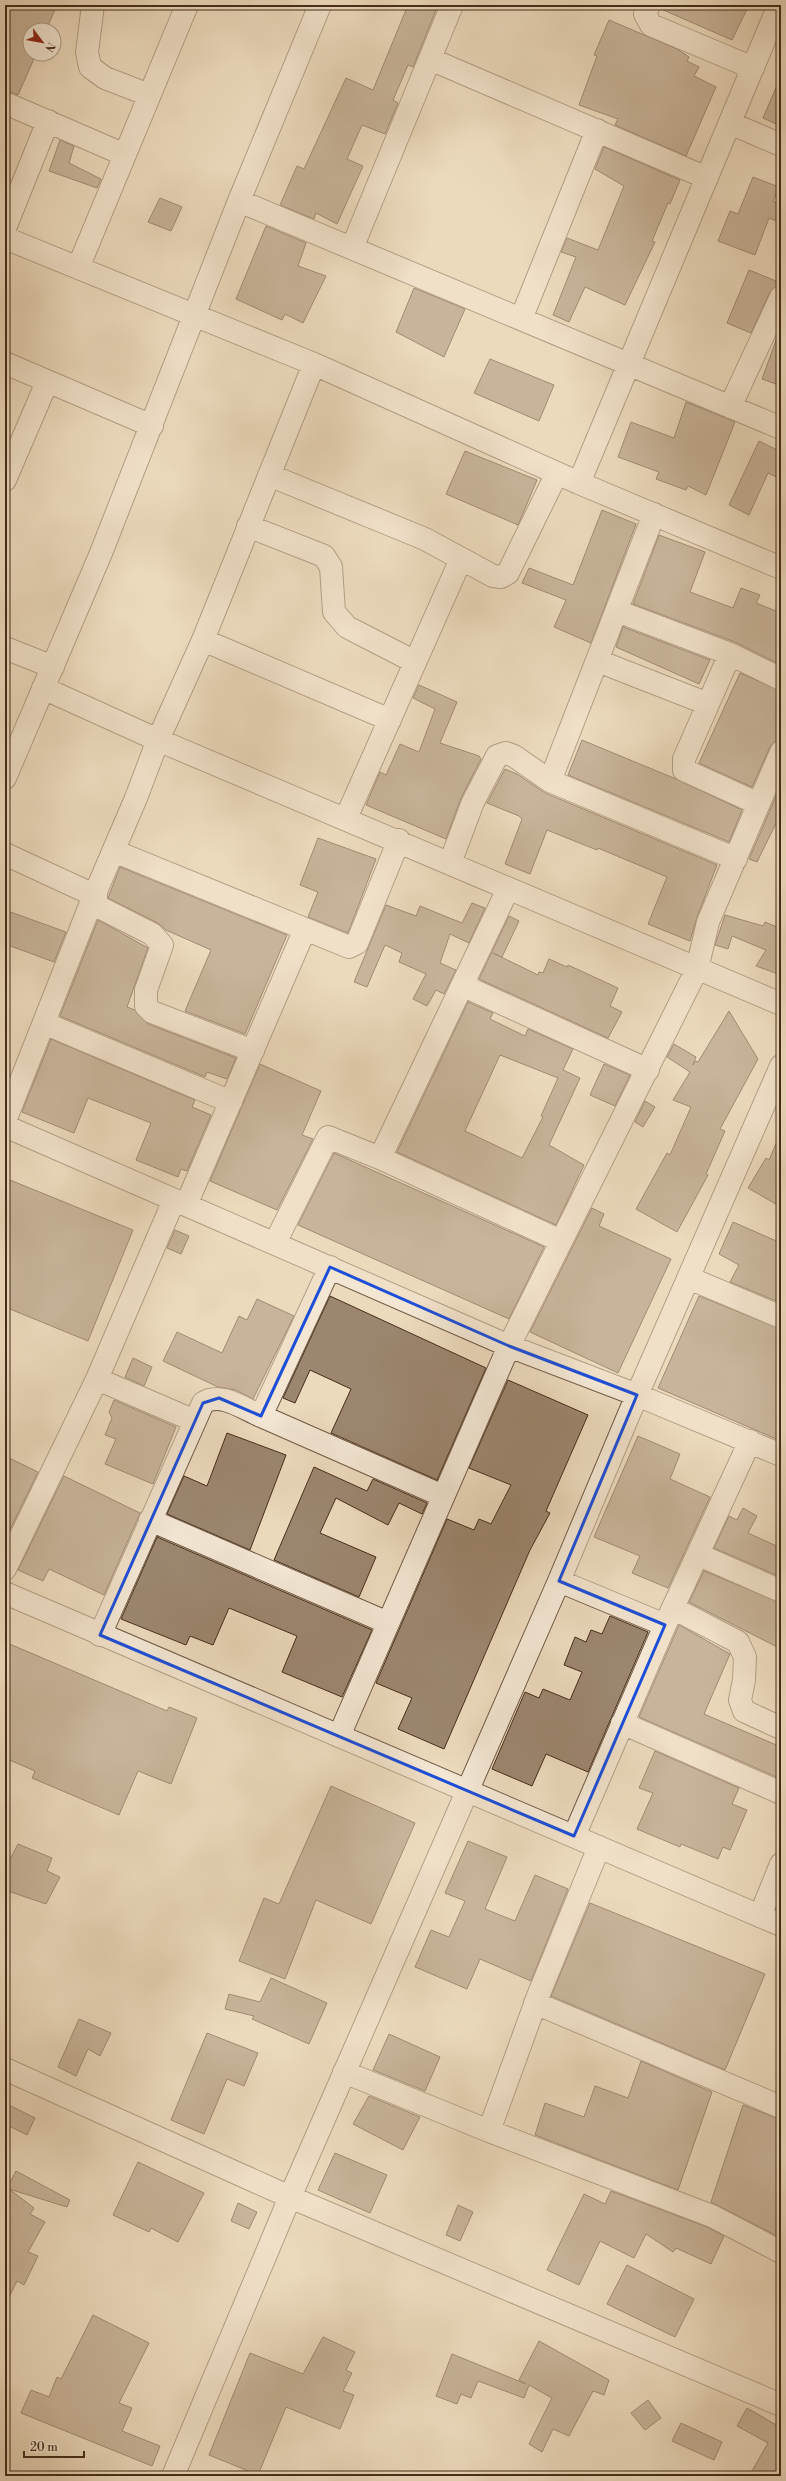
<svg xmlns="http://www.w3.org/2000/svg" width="786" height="2481" font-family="'Libre Bodoni',serif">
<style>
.building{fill:#9c866f;stroke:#452c1a;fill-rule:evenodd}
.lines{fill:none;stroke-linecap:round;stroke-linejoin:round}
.minor-casing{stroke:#6f5843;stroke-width:24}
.tertiary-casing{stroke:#6f5843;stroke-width:24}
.minor{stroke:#f3e7d4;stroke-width:22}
.tertiary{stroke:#f3e7d4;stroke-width:22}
.marked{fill:none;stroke:#1d4ed8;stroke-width:3;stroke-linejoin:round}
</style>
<rect width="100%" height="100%" fill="#ecdabd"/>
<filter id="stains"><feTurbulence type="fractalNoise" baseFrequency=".005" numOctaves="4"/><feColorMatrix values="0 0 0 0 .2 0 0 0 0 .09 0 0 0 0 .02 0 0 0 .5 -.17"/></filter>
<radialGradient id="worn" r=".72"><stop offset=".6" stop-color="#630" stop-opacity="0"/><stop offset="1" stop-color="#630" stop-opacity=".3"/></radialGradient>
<!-- building -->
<path class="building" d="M5,5h52l-11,25h-16v24h6l-18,41 -13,-5z
M408,5h30l-25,62 -5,-2 -15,35 5,3 -13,31 -23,-9 -15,34 16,7 -26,58 -21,-11 -2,6 -34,-14 17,-39 7,3 42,-91 27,12z
M661,5h88l-17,35 -71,-31z
M609,20l68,29 12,8 -2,4 12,6 -5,9 22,11 -30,69 -71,-31 3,-6 -39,-14 18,-49 -3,-1z
M781,76v50l-18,-8z
M60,140l14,6 -5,17 32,16 -4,9 -48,-17z
M604,147l76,33 -10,24 -2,-1 -16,38 3,1 -30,63 -40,-18 -16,35 -16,-7 23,-58 -15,-5 6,-14 31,12 26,-64 -29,-17z
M753,177l26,10 -6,14 8,4v18l-12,-5 -14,37 -37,-14 12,-30 8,3z
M160,198l22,9 -11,24 -23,-9z
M266,226l40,17 -8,23 28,10 -23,47 -18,-9 -3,6 -46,-21z
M749,270l32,13 -11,9 -19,41 -24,-10z
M414,288l51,21 -21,48 -48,-25z
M779,332h2v54l-19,-7z
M490,359l64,26 -15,36 -65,-28z
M686,402l49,20 -29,73 -18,-9 -2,4 -30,-11 3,-7 -41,-15 13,-35 43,16z
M759,441l22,11v27l-13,-6 -19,42 -20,-10z
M465,451l72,29 -19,45 -72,-31z
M602,510l34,14 -45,119 -37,-16 12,-27 -44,-17 7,-15 44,17z
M659,535l46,17 -15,40 43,16 8,-20 19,7 -4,8 25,10v52l-46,-23 -102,-38z
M623,627l87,33 -11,24 -83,-37z
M740,673l41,18v41l-4,9 -7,6 -18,40 -53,-24z
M419,685l38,17 -17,41 39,13 2,3 -20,39 -15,41 -80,-34 14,-33 6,3 14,-31 19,8 16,-43 -22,-11z
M582,740l94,39 66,31 -13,32 -161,-67z
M505,769l12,5 28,19 172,72 -20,52 -7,24 -42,-17 19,-47 -69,-29 -1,2 -50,-20 -17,44 -25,-10 17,-45 -3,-3 -32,-13z
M780,787l1,26 -24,49 -8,-3z
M318,838l58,21 -28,74 -40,-16 10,-25 -18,-7z
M120,867l167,68 -42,99 -60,-23 26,-61 -45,-20 -8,-7 -50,-25z
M472,903l13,5 -16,35 -19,-9 -10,29 16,7 -12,24 -8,-4 -9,16 -14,-7 13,-25 -27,-12 3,-9 -17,-8 -18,42 -13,-5 32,-77 30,11 4,-10 42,17z
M5,910l61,22 -12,30 -49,-18z
M725,915l38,11 2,-4 14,6 2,-3v50l-25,-9 10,-16 -34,-14 -4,13 -13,-4z
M509,916l10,5 -17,36 -9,-4 45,22 1,-3 4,1 6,-14 18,8 1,-2 50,23 -8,18 12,6 -14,26 -129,-59z
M98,920l50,28 -21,59 8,3 13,14 88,34 -9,21 -20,-7 -2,5 -145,-61z
M468,1002l25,11 -3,6 35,17 3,-7 45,20 -10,21 17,8 -31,67 35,20 -28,60 -159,-73zM500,1055l58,23 -17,38 2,1 -21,41 -57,-27z
M729,1011l29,48 -38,70 5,2 -19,43 2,1 -31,57 -41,-23 31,-56 3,2 21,-48 -18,-7 17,-28 -23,-15 7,-13 22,13 -3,8 2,-4 3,1z
M51,1039l144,61 -3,7 19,8 -24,56 -6,-2 -3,8 -42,-17 15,-37 -63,-25 -14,35 -52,-21z
M260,1064l61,27 -19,44 11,4 -36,71 -67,-29z
M604,1064l26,11 -15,31 -25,-11z
M645,1101l10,6 -12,20 -8,-5z
M781,1132v75l-33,-19 18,-30 3,2z
M334,1153l210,94 -35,72 -211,-94z
M5,1178l128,52 -45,111 -83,-34z
M592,1208l12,6 -5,12 72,33 -53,114 -88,-41z
M733,1222l48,21v60l-51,-21 9,-17 -20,-11z
M175,1230l14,6 -8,18 -14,-6z
M330,1296l156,72 -49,112 -106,-47 20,-44 -41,-19 -15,33 -12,-5z
M699,1296l82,33v112l-123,-53z
M257,1299l37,17 -41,83 -17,-9 -18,-3 -55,-26 14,-29 45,21 17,-37 8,4z
M133,1358l19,9 -8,19 -19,-9z
M508,1380l80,35 -42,96 4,2 -20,37 -86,199 -46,-20 14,-31 -36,-15 71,-164 27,11 5,-11 12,5 20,-39 -42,-17z
M114,1400l62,27 -23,57 -48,-20 11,-25 -11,-4 7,-17 -3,-6z
M227,1433l59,22 -36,95 -83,-36 17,-38 23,10z
M638,1436l42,18 -10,25 40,18 -42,91 -36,-15 8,-17 -46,-19z
M5,1456l33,16 -33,68z
M314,1467l53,24 6,-12 54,24 -5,11 -23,-11 -11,22 -52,-27 -16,35 56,24 -17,40 -85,-37z
M64,1476l76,37 -36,82 -55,-26 -6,12 -25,-11z
M743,1508l14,8 -9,17 33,15v29l-67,-29 15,-32 8,4z
M157,1537l215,93 -30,67 -60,-25 15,-36 -68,-28 -16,37 -23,-9 -4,9 -65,-26z
M704,1571l77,32v46l-92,-47z
M610,1616l38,16 -60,140 -42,-18 -14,32 -40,-17 33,-77 14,6 4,-9 27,11 12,-28 -18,-7 11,-28 11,5 5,-12 11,4z
M679,1625l51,29 -26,60 77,33v32l-142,-62z
M5,1642l162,69 2,-4 28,11 -26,66 -33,-13 -19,44 -87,-37 3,-7 -30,-13z
M655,1751l84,37 -7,16 15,6 -17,40 -7,-3 -5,12 -37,-15 -1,3 -43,-18 16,-36 -14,-5z
M331,1786l84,37 -44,101 -55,-24 -31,79 -46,-18 25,-63 15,6z
M468,1841l39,16 -22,52 30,12 20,-46 33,14 -37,92 -51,-22 -13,30 -52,-22 16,-37 18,7 16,-36 -20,-8z
M18,1844l34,14 -5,13 13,6 -14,27 -41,-14v-21z
M590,1903l175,71 -40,96 -174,-74z
M271,1978l56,25 -18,41 -57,-25 2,-3 -29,-7 4,-15 31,8z
M79,2019l32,14 -11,23 -12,-7 -12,27 -18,-9z
M207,2033l51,20 -14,33 -17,-7 -23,55 -33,-14z
M389,2034l51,23 -15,34 -52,-21z
M641,2061l71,31 -34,98 -143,-55 10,-32 39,14 11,-31 33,12z
M369,2096l51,21 -17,33 -50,-26z
M5,2103l30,15 -8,17 -22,-11z
M743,2105l38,15v118l-70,-36z
M335,2153l52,22 -17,38 -52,-23z
M138,2162l66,31 -26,49 -27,-14 -2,4 -36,-17z
M16,2171l54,29 -3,7 -58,-18 25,19 -4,6 15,8 -17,30 10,4 -14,29 -7,-4 -12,24v-119l2,2z
M611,2191l96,36 17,9 -13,28 -35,-16 -3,4 -27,-18 -12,24 -34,-17 -21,44 -32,-15 37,-76 21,10z
M238,2203l19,9 -8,17 -18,-8z
M458,2205l15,7 -13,29 -14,-6z
M627,2265l67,34 -19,38 -68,-33z
M93,2315l56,28 -30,60 13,5 -10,23 38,15 -8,20 -131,-53 10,-23 18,7 8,-20 4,2z
M323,2337l32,15 -9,18 6,3 -9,18 11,4 -14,34 -54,-22 -28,68 -49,-20 41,-102 53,21z
M539,2341l70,39 -5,15 -11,-4 -24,45 -16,-7 -11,23 -13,-8 23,-46 -23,-13 -5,13 -46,-17 -7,17 -10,-4 -4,10 -21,-8 16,-42 74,30 -7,-4z
M648,2400l13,18 -16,12 -14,-17z
M747,2408l31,18 3,-5v55h-32l19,-33 -31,-17z
M681,2423l41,19 -8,18 -42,-19z"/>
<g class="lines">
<defs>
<path id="minor" d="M93,5l-6,47 3,15 15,11 44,17
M649,5l-4,9 6,11 102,43
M430,59l277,119
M5,103l120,52
M730,123l51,22
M239,201l542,227
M5,228l43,-107
M5,238l309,126 265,119 202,85
M352,248l100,-243
M78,268l109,-263
M521,319l76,-189
M5,363l147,63
M730,407l51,-110
M269,475l156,64 68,37 8,1 7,-4 49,-100
M5,480l42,-98
M579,483l200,-478
M248,526l76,30 7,11 3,45 13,15 68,35
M617,611l113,43 51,25
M203,640l187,80
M5,648l48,19
M730,654l-46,105v11l75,34
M598,661l110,43
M43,688l115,52 623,264
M5,778l96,-225 138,-352 81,-196
M550,781l104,-267
M346,818l115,-259
M114,851l235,96 8,-4 42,-103
M5,854l91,42
M450,863l23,-61 24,-46 9,-3 8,3 36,25 186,78
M508,889l-128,269 181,83
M91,903l61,31 10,11 -16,45v16l6,6 101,39
M464,986l184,84
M44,1023l187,79
M5,1121l86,-218 45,-105 22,-58 45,-100 111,-276
M5,1126l504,220 128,49 144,60
M186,1205l119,-276
M275,1243l53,-106 52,21
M689,1278l92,39
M97,1379l98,42
M261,1416l182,80
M150,1520l238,103
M699,1555l82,36
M5,1569l92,-190 77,-179
M559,1581l106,44
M673,1608l65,34 7,15 -1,23 -4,20 4,11 37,17
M100,1635l103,-232c17,-12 41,6 58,13l69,-149
M622,1723l159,70
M339,1736l170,-390 188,-377 11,-47 73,-170
M574,1836l91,-211 85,-184
M760,1916l21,-52
M535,2003l246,104
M5,2069l285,128 491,208
M344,2072l145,59 223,85 69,36
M489,2131l49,-135 61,-149
M173,2476l117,-279 269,-616 78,-186 144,-329"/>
<path id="tertiary" d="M5,1593l776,332"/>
</defs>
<!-- minor casing -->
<use href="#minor" class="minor-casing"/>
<!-- tertiary casing -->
<use href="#tertiary" class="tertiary-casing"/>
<!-- minor -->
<use href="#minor" class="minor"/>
<!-- tertiary -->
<use href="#tertiary" class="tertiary"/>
</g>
<!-- marked area -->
<path d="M0 0H786V2481H0ZM330,1267l179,79 128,49 -78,186 106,44 -91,211 -474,-201 103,-232 16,-5 42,18z" fill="#ecdabd" fill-opacity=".55" fill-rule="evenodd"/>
<path class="marked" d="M330,1267l179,79 128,49 -78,186 106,44 -91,211 -474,-201 103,-232 16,-5 42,18z"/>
<!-- margin -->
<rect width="786" height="2481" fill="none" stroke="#ecdabd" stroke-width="20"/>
<rect x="6" y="6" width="774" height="2469" fill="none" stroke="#452c1a" stroke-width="2"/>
<rect x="10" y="10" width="766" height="2461" fill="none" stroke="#452c1a"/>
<!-- north arrow -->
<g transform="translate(42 42) rotate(122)"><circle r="19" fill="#f3e7d4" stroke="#ad9c8a"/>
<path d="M0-3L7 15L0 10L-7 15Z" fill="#8f2418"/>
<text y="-6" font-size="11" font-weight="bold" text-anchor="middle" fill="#452c1a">N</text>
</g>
<!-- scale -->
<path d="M24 2451v6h60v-6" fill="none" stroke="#452c1a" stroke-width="2"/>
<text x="30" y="2451" font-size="12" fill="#452c1a" stroke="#f3e7d4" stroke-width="3" paint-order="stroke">20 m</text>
<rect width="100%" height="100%" filter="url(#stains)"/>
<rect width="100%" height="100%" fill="url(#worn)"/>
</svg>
